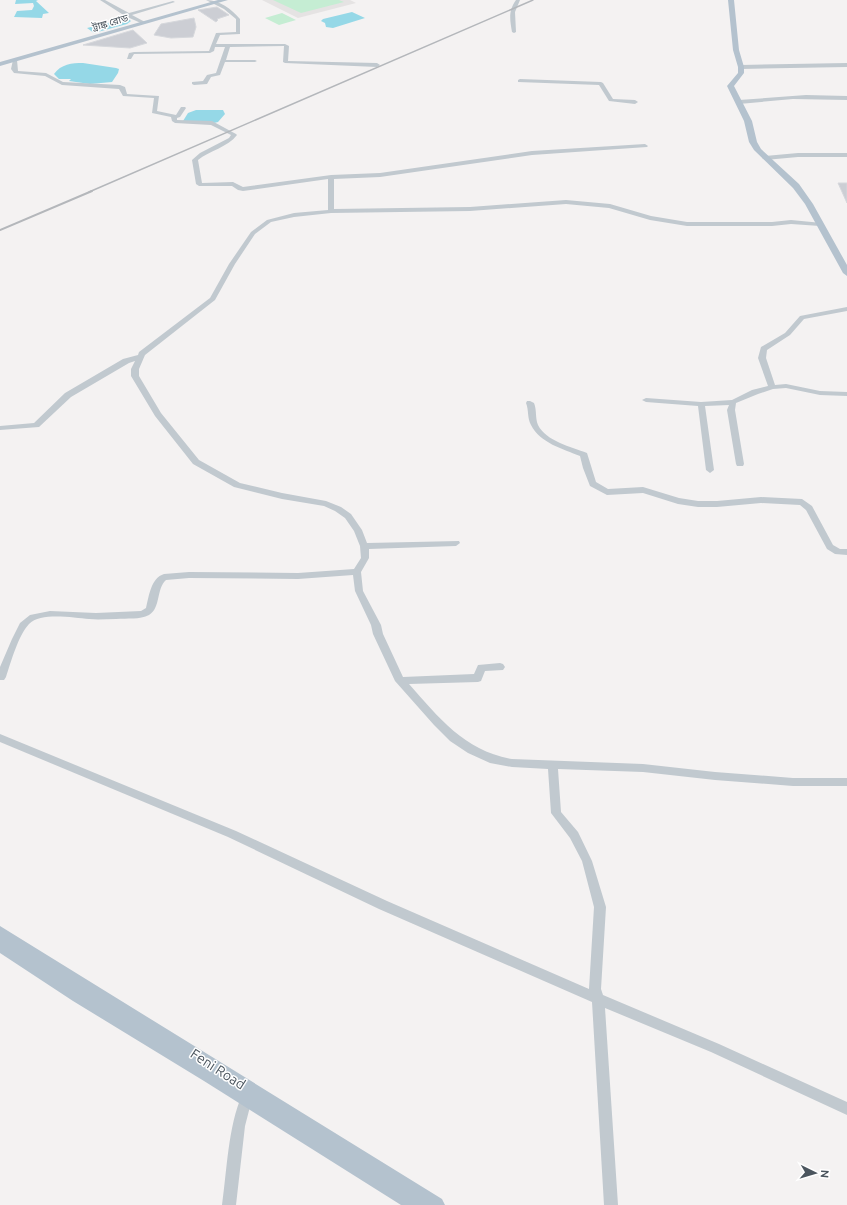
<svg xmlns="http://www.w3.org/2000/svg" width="847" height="1205" font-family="Ubuntu,'Noto Sans Bengali',sans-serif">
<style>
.education{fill:#e5e3e3}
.green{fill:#c5edd3}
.water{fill:#95d8e7}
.building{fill:#ccced4;stroke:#d6d8dc}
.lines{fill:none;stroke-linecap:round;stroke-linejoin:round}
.minor{fill:#c1c9cf;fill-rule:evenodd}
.major{fill:#b4c2ce;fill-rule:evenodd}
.rail-far1{stroke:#b4b7bb;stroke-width:1.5}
.rail{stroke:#b4b7bb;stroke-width:2}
.labels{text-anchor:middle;stroke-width:3;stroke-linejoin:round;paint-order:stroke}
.far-street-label{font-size:10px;fill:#4b555e;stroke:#fff}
.near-street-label{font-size:14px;fill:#4b555e;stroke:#fff}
</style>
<rect width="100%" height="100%" fill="#f4f2f2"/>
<!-- education -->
<path class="education" d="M262,0h88l6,3 -58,15z"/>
<!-- green -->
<path class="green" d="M273,0h66l5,2 -43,11z
M282,13l14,7 -17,5 -14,-7z"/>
<!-- water -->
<path class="water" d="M16,0h22l-2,1 13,12 -6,1 -1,4 -28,-1 3,-6 15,-1 2,-4 -1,-3 -18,1z
M352,12l13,6 -32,10 -7,-1 -1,-4 -4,-2 2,-2z
M127,18l4,3 -4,3 -33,9 -7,-5z
M83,63l33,5 3,1 -1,4 -6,9 -22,2 -21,-3 2,-2h-12l-5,-5c7,-10 18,-11 29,-11z
M196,110h27l2,4 -7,8 -4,1 -31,-2 5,-8z"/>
<!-- building -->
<path class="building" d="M217,7l12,8 -12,4 1,1 -2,2 -18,-12z
M194,18l2,9 -3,10 -22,1 -17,-3 7,-11z
M133,30l14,13 -17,5 -47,-3z
M838,183h9v20z"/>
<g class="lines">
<!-- minor -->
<path class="minor" d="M100,0h5l24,13 44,-12 2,1 -43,13 13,7v1l-2,1 -18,-8z
M206,0c14,0 25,9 34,19v15l-20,1 -4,9h69l4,2 -1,15 89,2 3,2 -3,2 -92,-4 -2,-1 1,-16 -54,1 -4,13h29l2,1 -2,1h-30l-5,13 -9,2 -4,7 -13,1 -2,-1v-2l11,-1 4,-6 9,-2 9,-26h-10l-1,4 -4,2 -76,1 -3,5h-4l2,-6 5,-1 75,-1 7,-18 20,-1v-13l-12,-10z
M516,0h4l-5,12 1,20 -2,1 -2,-1c-2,-12 -4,-21 4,-32z
M15,59l2,1 1,11 28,2 17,9 57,3 5,2 2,7 32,2 -2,15 19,4 5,-8h4l1,1 -6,9 -3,1v2l35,1 24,13 1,1c-9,12 -28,16 -39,25l4,23 31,-1 10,5 88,-12 49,-2 152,-22 113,-7 3,2 -1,1 -115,8 -152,22 -46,2v30l136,-2 96,-7 44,4 41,12 36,6h85l19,-2 31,3v2l-2,1 -29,-2 -19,2h-85l-37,-6 -41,-12 -43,-4 -96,7 -139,2 -37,4 -23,5 -16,12 -20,30 -20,36 -70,55 -6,14v7l22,37 38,47 41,23 42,10 44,8 15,6 10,7 11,16 5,13 92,-2 1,2 -4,3 -87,3v9l-8,14 2,19 18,34 2,9 20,43 71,-3 4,-9 22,-2 3,1 2,3 -2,3 -18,1 -4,10 -3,1 -69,2c30,34 56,67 103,75l131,5 72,8 78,6h54v8h-54l-78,-6 -72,-8 -85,-3 3,43 17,20 14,29 14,46 -5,82 2,6 116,49 128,58v13l-136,-63 -106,-44 13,197h-14l-12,-203 -213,-93 -151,-72 -228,-95v-8l236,97 151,70 202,88 5,-82 -12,-46 -12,-23 -19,-25 -3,-44 -36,-2 -22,-4 -22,-10 -18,-12 -16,-16 -39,-44 -22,-47 -2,-9 -16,-34 -2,-16 -55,4 -109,-1 -23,2c-10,9 -5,28 -17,35 -9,5 -22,3 -33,4 -9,0 -18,1 -27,0 -16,-1 -48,-7 -60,5 -11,12 -18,38 -23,53l-2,3h-4v-13l12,-28 8,-16 10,-8 20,-4 46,2 45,-2 5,-3c3,-12 5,-30 18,-34l25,-2 109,1 56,-4 7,-11 -1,-12 -6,-15 -9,-13 -10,-7 -11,-5 -42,-7 -48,-12 -41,-23 -38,-48 -24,-40v-7l4,-8 -6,2 -58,34 -32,30 -39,3v-4l34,-3 31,-30 58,-34 15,-4 1,-3 71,-54 19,-34 22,-32 16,-12 27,-7 34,-3v-31l-85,12 -5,-1 -6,-4h-33l-3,-2 -4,-24 8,-7 29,-15 2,-3 -20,-10 -36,-2 -3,-2 -1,-4 -19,-4 2,-15 -31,-2 -4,-7 -57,-4 -17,-9 -31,-3 -3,-4 2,-9z
M847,63v4l-106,2 -3,-2 3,-2z
M520,79l81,3 2,1 10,16 22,1 3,2 -3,2 -26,-3 -10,-16 -81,-3v-2z
M806,95l41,1v4l-54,-1 -54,5 -3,-2 3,-2z
M798,153h49v4h-49l-33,3 -3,-2 3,-2z
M847,307v4l-43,8 -14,16 -23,15 -1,8 9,27 11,-1 34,7 27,1v4l-27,-1 -34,-7 -13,1 -15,5 -22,9 -1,7 9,54 -1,2h-6l-1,-2 -9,-54 2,-5 -24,1 9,64 -4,3 -4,-3 -8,-64 -52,-4 -4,-2 4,-2 55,4 31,-2 20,-10 16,-4 -10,-28 3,-11 24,-14 15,-17z
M527,401h3l4,2c3,7 1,15 4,22 8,16 33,22 49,28l9,29 12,7 35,-2 36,11 19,3h19l44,-4 41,2 10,7 21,39 7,4h7v6l-12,-1 -8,-5 -21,-39 -6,-5 -39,-2 -44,4h-19l-20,-3 -35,-11 -36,2 -17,-9 -7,-18 -3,-12c-17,-7 -40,-13 -49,-31 -4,-7 -2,-15 -5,-22z
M246,1093l4,2 2,4 -7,27 -9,79h-14c5,-35 6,-78 20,-110z"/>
<!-- major -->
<path class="major" d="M218,0h10l-228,66v-4z
M728,0h6l5,50 5,17v6l-10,13 18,35 5,21 4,7 38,35 14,20 34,61v11l-4,-3 -38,-69 -12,-16 -39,-38 -5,-8 -5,-21 -17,-35 11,-13v-6l-5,-17z
M0,926l442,273 3,6h-44l-197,-124 -131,-80 -73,-48z"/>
<!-- rail-far1 -->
<path class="rail-far1" d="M89,192l444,-192"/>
<!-- rail -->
<path class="rail" d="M0,230l92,-39"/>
</g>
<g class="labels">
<!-- far-street labels -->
<g class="far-street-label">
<text transform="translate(110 22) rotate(-16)" y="4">ট্রাঙ্ক রোড</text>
</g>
<!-- near-street labels -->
<g class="near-street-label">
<text transform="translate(218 1069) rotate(33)" y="5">Feni Road</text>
</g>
</g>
<!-- north arrow -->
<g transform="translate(815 1173) rotate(95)" stroke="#ffffff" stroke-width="3" paint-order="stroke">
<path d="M0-3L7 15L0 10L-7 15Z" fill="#4b555e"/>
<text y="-6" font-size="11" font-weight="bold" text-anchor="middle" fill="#4b555e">N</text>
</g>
</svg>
